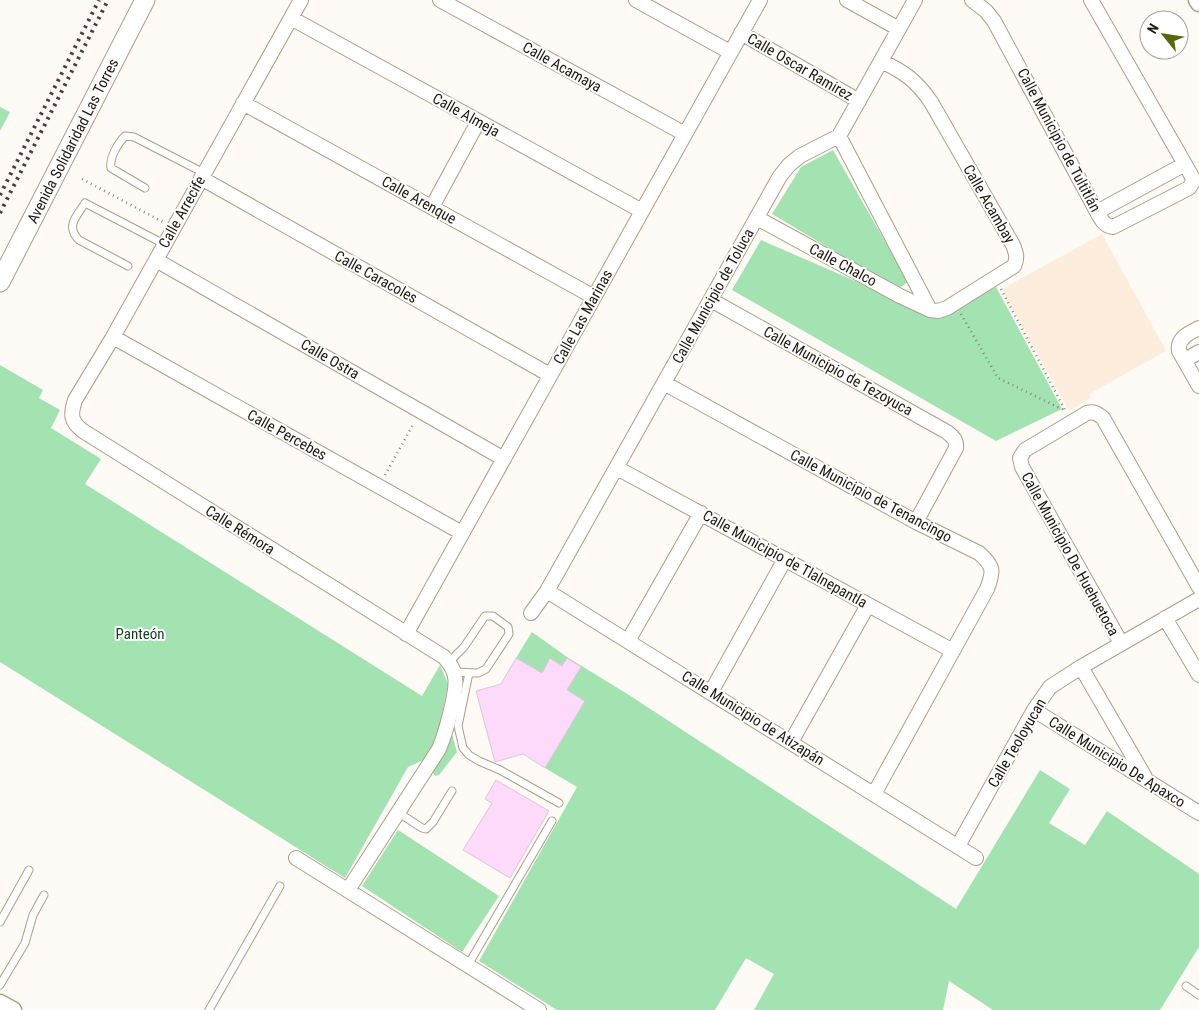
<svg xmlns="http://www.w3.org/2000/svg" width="1199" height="1010" font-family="'Roboto Condensed',sans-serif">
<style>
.built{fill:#fceddc}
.green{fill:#a3e2b1}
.building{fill:#fdd9fa;stroke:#dcc6da}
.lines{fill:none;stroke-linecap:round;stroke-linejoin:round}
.service-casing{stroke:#ae9d88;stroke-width:9}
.minor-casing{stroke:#ae9d88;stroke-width:16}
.tertiary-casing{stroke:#ae9d88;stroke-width:19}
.secondary-casing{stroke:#ae9d88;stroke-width:21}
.path{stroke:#89837c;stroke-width:2.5;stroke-dasharray:1 4;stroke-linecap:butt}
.service{stroke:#fff;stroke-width:7}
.minor{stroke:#fff;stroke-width:14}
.tertiary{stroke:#fff;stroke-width:16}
.secondary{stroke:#fff;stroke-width:19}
.rail{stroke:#463f38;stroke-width:4;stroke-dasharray:2.5 5;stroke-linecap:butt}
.labels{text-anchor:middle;stroke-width:4;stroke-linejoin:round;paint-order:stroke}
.street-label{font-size:15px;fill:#1f1810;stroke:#fff}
.park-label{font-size:15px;fill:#144423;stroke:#fff}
</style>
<rect width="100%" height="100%" fill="#fefaf5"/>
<!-- built -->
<path class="built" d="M1102,234l64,117 -77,43 2,4 -22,13 -67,-122z"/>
<!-- green -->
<path class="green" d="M0,107l10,5 -10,19z
M833,150l75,132 -10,7 -126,-75 29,-47z
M761,240l156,68 35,2 44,-23 66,122 -66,32 -264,-151z
M0,365l43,25 -4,8 21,12 -9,18 50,31 -16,25 337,212 18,-31 8,19 -11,57 -11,18 -18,8 -63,111 -345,-216z
M532,632l35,25 62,38 327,214 84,-139 30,19 -21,34 36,22 22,-34 92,63v73l-39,63h-167l-44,-29 -6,29h-189l20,-36 -28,-16 -31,52h-158l-78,-49 98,-174 -32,-19 39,-67 -17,-11 14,-23 -14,-9 -5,8 -11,-7 -9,14 -26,-15z
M452,734l5,18 -18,23 -4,1 -2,-3v-3z
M398,830l101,66 -37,56 -100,-66z"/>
<!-- building -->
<path class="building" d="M516,658l26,15 8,-15 12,8 5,-8 14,9 -14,23 18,11 -40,67 -22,-14 -28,8 -19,-71 25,-7z
M496,780l53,31 -39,67 -47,-28 29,-47 -7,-4z"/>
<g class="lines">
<defs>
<path id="service" d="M145,188l-34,-20c-2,-10 7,-25 14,-32l9,1 70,36
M128,266l-49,-26c-14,-14 -2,-24 6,-37l79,41
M448,663l16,-16 21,-31h8l15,11 1,7 -23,35 -8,4 -24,-1
M469,673l-11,53 5,22 6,7 10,6 21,9 59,33
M399,813l23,15 4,1 7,-7 19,-31
M0,922l29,-52
M468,965l84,-144
M0,985l25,-42 8,-28 11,-20
M1186,986l13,9
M209,1010l71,-124"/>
<path id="minor" d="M301,0l-188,337 -38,63c-5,15 -4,22 8,31l361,226c5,6 10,11 11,20 3,13 -10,58 -16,72l-91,141
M440,0l245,134
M636,0l94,52
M847,0l52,29
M972,0l14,11 8,10 103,191c4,7 7,14 16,15l76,-39 5,-8 -103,-180
M291,18l351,193
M741,33l118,68
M243,103l351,194
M839,136l91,174
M201,178l349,197
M432,207l46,-85
M1097,212l88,-48
M757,218l143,78 30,14 8,1 9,-3 67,-42c4,-8 2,-13 -1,-21l-82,-143c-15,-22 -27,-30 -50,-41
M156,260l348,199
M711,300l236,132c6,5 10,8 9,16l-40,74
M1199,328c-10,5 -22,10 -20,23l20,35
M113,337l349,196
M1185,360l14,-8
M664,383l252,139 63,31c15,13 15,18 8,36l-113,205
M617,468l336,183
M547,591l429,267
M531,613l16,-22 233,-415 9,-11 11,-9 39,-20 76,-136
M1165,618l34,57
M406,634l354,-634
M628,641l73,-128
M1121,643l-99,-176 -2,-9 5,-8 62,-37c7,-2 11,1 16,5l96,169
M1081,667l64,110
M711,692l74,-133
M1034,710l165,103
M791,742l77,-137
M958,846l76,-136 16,-23 31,-20 118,-68
M296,858l243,152"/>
<path id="tertiary" d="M1197,0l2,3
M0,1003l13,7"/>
<path id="secondary" d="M0,282l145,-282"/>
</defs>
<!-- service casing -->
<use href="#service" class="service-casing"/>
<!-- minor casing -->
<use href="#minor" class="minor-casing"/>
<!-- tertiary casing -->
<use href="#tertiary" class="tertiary-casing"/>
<!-- secondary casing -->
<use href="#secondary" class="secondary-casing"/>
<!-- path -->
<path class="path" d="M82,179l81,43
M1001,289l64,121
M961,314l37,64 66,32
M385,475l29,-52"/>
<!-- service -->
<use href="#service" class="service"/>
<!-- minor -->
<use href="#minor" class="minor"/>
<!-- tertiary -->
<use href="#tertiary" class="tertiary"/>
<!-- secondary -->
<use href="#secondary" class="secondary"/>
<!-- rail -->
<path class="rail" d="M0,195l99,-195
M0,213l108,-213"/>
</g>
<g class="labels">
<!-- street labels -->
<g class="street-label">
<text transform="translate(562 67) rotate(29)" y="5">Calle Acamaya</text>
<text transform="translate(800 67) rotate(30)" y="5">Calle Oscar Ramirez</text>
<text transform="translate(466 115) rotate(29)" y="5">Calle Almeja</text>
<text transform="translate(1059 140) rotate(62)" y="5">Calle Municipio de Tultitlán</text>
<text transform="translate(73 141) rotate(-63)" y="5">Avenida Solidaridad Las Torres</text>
<text transform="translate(419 200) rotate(29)" y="5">Calle Arenque</text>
<text transform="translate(989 204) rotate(60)" y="5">Calle Acambay</text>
<text transform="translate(182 212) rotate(-61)" y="5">Calle Arrecife</text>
<text transform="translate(843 265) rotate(28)" y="5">Calle Chalco</text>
<text transform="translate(376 277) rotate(29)" y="5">Calle Caracoles</text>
<text transform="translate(713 296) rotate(-61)" y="5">Calle Municipio de Toluca</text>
<text transform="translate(583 317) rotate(-61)" y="5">Calle Las Marinas</text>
<text transform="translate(330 359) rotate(30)" y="5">Calle Ostra</text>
<text transform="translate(838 371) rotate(29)" y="5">Calle Municipio de Tezoyuca</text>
<text transform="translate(287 435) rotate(29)" y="5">Calle Percebes</text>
<text transform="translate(871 496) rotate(28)" y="5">Calle Municipio de Tenancingo</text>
<text transform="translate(240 530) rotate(32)" y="5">Calle Rémora</text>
<text transform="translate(1070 554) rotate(61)" y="5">Calle Municipio De Huehuetoca</text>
<text transform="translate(785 559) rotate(29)" y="5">Calle Municipio de Tlalnepantla</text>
<text transform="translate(753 718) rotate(32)" y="5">Calle Municipio de Atizapán</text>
<text transform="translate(1017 743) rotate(-60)" y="5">Calle Teoloyucan</text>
<text transform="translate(1117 762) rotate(32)" y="5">Calle Municipio De Apaxco</text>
</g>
<!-- park labels -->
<g class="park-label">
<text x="140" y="639">Panteón</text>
</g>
</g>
<!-- north arrow -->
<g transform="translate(1164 35) rotate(300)"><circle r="24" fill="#ffffff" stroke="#a5a39f"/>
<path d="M0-4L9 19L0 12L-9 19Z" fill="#58660d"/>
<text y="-8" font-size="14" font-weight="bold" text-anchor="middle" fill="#1f1810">N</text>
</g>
</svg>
